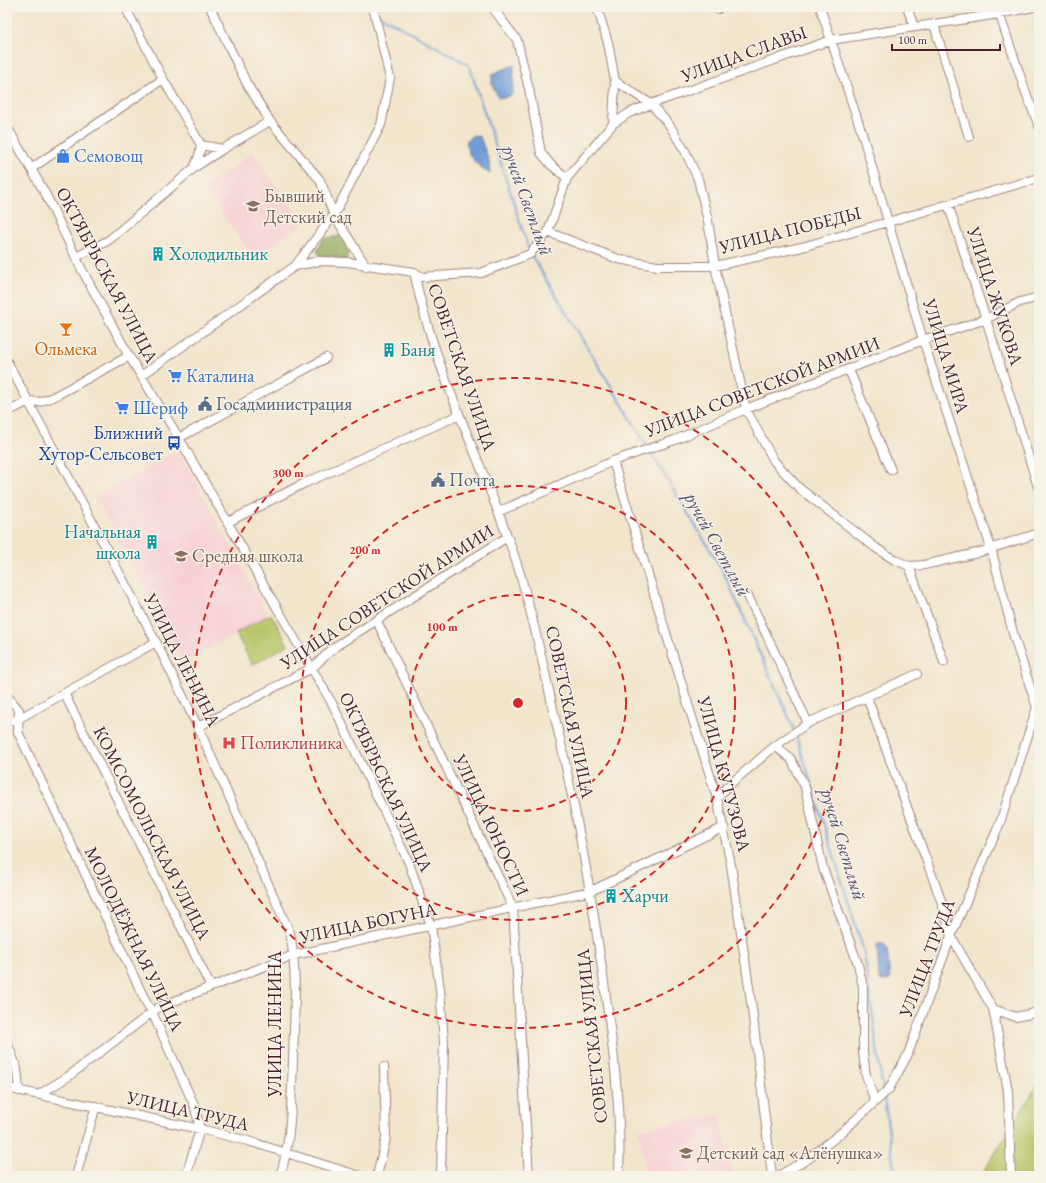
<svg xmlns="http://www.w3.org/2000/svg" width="1046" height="1183" font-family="'EB Garamond',serif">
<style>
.built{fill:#f7cfd3}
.green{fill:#b7c568;stroke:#80724a}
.forest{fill:#91aa5c;stroke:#6e6444}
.water{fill:#6f9dd7;stroke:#5c5e81}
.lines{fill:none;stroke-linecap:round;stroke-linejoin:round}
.stream{stroke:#6f9dd7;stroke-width:2}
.minor-casing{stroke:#9e827c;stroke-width:10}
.minor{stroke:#fff;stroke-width:8}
.ring{fill:none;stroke:#d62828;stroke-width:2;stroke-dasharray:7 5}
.labels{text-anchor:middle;stroke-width:3;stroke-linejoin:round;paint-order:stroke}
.street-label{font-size:18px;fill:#4a1f2b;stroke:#f7f3e8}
.shop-label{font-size:18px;fill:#366cbe;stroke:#f7f3e8;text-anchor:start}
.education-label{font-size:18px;fill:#785e54;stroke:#f7f3e8;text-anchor:start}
.culture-label{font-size:18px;fill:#0d838f;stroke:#f7f3e8;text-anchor:start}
.food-label{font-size:18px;fill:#c56008;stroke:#f7f3e8}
.service-label{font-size:18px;fill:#4e5e75;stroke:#f7f3e8;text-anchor:start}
.transit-label{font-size:18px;fill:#164399;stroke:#f7f3e8;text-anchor:end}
.health-label{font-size:18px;fill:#be3a42;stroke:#f7f3e8;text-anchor:start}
.water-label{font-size:19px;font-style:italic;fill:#595170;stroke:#f7f3e8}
.centre{fill:#d62828;stroke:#f7f3e8;stroke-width:2}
.ring-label{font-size:12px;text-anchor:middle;font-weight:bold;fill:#d62828;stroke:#f7f3e8;stroke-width:3;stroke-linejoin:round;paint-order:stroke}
</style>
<rect width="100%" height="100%" fill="#f7f3e8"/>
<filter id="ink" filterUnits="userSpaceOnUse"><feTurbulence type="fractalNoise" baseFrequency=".025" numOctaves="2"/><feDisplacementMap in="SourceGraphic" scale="8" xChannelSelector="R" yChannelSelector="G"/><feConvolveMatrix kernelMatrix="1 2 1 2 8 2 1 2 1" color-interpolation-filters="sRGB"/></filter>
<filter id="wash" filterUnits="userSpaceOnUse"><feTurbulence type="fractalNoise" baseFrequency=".012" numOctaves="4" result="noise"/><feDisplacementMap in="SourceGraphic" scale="16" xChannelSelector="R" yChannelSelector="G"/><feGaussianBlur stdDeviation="0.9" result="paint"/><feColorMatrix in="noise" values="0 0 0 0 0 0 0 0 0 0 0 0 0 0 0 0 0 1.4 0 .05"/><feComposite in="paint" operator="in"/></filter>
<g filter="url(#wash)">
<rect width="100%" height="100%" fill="#f2e5cc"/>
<!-- built -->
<path class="built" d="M253,153l50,71 -50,34 -49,-71z
M173,453l8,1 87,162 -84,46 -89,-166z
M720,1114l13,62h-86l-9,-46z"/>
<!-- green -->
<path class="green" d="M271,614l17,31 -36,20 -16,-32z
M1039,1082v94h-58z"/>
<!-- forest -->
<path class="forest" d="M342,236l7,16 -3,8h-8l-19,-5 -2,-4 7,-13z"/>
<!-- water -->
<path class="water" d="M514,65l-1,29 -9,4 -6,-1 -6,-13v-10z
M473,135l7,2 9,24 1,13c-12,-9 -25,-18 -23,-34z
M877,944h7l3,4 3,32 -8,1 -3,-2z"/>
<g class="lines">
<!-- stream -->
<path class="stream" d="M377,14l92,51 60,185
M532,256l116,191
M650,451l73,120 71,158
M796,735l68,217 19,139
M884,1097l11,79"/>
</g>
</g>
<g filter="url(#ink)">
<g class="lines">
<defs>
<path id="minor" d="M210,7l37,77 23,37 50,59 14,35 32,51
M492,7l25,33 12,49 12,64 10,12 16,13
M717,7l1,2
M820,7l41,123 62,210 68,208 23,89 25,77
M907,7l7,20
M997,7l29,86 13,33
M934,25l35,112
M615,81l36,23 19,22 15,25 13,28 10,42 7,45 31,143 28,52 25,27 77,60 17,11 16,7 15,-1 53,-12 62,-20
M613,124l16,-11 22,-9 180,-64 168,-26 34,-7
M7,127l38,66 36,75 48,88 50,82 154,267 76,158 22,63 9,63 4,53 -3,134
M201,145l22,4 47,-28
M195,167l28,-18
M32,168l131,-89
M948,204l38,115 53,171
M548,232l70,27 39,7h58l87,-19 237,-69
M76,257l33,-17 85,-72 5,-12 2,-11 -38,-66 -38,-72
M295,266l25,-5 27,1 67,10 8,5 59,-4 49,-19 18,-22 19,-54 46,-54 2,-43 -7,-38 -11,-36
M414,272c21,103 72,196 104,295 15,48 25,97 36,146 19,82 35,165 47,249 10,70 21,143 18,214
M7,361l149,281 42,85 92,206c8,42 4,86 3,128 -2,39 -1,78 -13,115
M849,370l42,100
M141,376l154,-110 39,-51 47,-90 9,-47 -17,-71
M7,412l22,-11 10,1 14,-5 76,-41
M179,438l147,-80
M613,461l104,337 14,67 20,136 21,175
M498,512l115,-51 62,-21 71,-31 177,-69 63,-21 34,-17 19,-5
M228,522l77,-39 154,-68
M909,566l35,96
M748,596l60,127
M377,621l136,287 16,268
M64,693l147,294
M7,696l12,14 -1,22 128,270 6,10 43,95 5,22 -14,47
M867,697l75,206 9,33 42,73 2,10 13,72 3,85
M7,722l11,-3 138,-77
M198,727l114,-59 24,-22 171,-109
M775,746l16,13 14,28 18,81 35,96 5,23v66l3,22 9,27
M717,798l11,-12 47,-40 33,-23 109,-49
M993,1009l23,8 23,-5
M7,1042l10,27 2,22
M7,1088l193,41 48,12 112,35
M40,1094l29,-18 90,-69 135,-52 297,-64 133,-64
M76,1176l20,-70
M377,1176l9,-38 -2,-71
M778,1176l30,-17 33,-26 48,-44 19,-35 43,-118 49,-113 37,-116"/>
</defs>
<!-- minor casing -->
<use href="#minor" class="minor-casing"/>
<!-- minor -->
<use href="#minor" class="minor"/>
</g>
</g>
<!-- distance rings -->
<g class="ring">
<circle cx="518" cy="703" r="108"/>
<circle cx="518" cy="703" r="217"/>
<circle cx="518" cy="703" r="325"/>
</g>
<!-- icons -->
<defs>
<symbol id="shop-bare" viewBox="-9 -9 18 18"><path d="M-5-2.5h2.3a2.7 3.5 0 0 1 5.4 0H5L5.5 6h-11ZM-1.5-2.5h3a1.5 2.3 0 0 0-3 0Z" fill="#3f7fe0" stroke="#f7f3e8" stroke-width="2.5" paint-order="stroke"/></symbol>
<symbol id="school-bare" viewBox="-9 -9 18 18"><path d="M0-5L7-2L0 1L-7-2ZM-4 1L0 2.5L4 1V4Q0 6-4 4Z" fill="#8d6e63" stroke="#f7f3e8" stroke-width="2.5" paint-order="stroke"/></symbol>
<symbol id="building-bare" viewBox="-9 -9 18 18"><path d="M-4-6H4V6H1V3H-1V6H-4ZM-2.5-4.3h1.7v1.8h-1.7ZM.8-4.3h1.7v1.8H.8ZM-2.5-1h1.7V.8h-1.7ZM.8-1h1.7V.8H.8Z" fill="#0f9aa8" stroke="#f7f3e8" stroke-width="2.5" paint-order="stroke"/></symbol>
<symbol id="bar-bare" viewBox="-9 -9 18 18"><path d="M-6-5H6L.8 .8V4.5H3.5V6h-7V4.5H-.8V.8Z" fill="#e8710a" stroke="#f7f3e8" stroke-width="2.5" paint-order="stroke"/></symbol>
<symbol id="supermarket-bare" viewBox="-9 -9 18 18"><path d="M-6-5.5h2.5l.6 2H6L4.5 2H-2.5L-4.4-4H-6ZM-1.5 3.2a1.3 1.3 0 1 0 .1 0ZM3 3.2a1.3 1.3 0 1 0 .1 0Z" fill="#3f7fe0" stroke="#f7f3e8" stroke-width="2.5" paint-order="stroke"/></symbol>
<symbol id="civic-bare" viewBox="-9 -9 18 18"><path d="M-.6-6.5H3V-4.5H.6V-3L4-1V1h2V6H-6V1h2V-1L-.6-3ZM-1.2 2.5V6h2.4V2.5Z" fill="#5c6f8a" stroke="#f7f3e8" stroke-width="2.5" paint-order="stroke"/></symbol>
<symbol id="bus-bare" viewBox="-9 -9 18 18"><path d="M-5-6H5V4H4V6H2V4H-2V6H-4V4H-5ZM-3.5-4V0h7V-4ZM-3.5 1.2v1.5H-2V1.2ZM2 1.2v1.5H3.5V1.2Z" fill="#1a4fb4" stroke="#f7f3e8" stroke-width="2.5" paint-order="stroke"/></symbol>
<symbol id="hospital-bare" viewBox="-9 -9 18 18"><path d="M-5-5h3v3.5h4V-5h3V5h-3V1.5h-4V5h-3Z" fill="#e0444e" stroke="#f7f3e8" stroke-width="2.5" paint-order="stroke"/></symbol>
</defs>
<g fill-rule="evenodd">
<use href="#shop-bare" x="53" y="146" width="20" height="20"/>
<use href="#school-bare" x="243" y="196" width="20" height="20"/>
<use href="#building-bare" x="148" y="244" width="20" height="20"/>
<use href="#bar-bare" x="56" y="319" width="20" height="20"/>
<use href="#building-bare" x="379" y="340" width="20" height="20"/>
<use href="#supermarket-bare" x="165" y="366" width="20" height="20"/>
<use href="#civic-bare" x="195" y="394" width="20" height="20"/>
<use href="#supermarket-bare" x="112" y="398" width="20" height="20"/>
<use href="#bus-bare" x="164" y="433" width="20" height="20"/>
<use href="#civic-bare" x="428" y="470" width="20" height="20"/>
<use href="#building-bare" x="142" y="532" width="20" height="20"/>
<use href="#school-bare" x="171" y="546" width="20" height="20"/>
<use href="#hospital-bare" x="219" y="733" width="20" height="20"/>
<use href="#building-bare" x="601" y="886" width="20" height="20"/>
<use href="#school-bare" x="676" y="1143" width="20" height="20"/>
</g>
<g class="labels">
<!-- street labels -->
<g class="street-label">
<text transform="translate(744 54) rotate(-20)" y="6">УЛИЦА СЛАВЫ</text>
<text transform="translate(790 230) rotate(-14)" y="6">УЛИЦА ПОБЕДЫ</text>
<text transform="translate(107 275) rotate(62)" y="6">ОКТЯБРЬСКАЯ УЛИЦА</text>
<text transform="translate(995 296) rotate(72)" y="6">УЛИЦА ЖУКОВА</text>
<text transform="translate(946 356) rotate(73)" y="6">УЛИЦА МИРА</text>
<text transform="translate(462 367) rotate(71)" y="6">СОВЕТСКАЯ УЛИЦА</text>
<text transform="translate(762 387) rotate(-21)" y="6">УЛИЦА СОВЕТСКОЙ АРМИИ</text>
<text transform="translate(387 597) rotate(-33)" y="6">УЛИЦА СОВЕТСКОЙ АРМИИ</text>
<text transform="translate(182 660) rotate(63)" y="6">УЛИЦА ЛЕНИНА</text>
<text transform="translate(570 712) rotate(78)" y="6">СОВЕТСКАЯ УЛИЦА</text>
<text transform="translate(724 774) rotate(75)" y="6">УЛИЦА КУТУЗОВА</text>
<text transform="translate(386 782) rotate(65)" y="6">ОКТЯБРЬСКАЯ УЛИЦА</text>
<text transform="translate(491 825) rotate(65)" y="6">УЛИЦА ЮНОСТИ</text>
<text transform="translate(152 833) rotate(63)" y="6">КОМСОМОЛЬСКАЯ УЛИЦА</text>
<text transform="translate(368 923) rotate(-12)" y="6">УЛИЦА БОГУНА</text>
<text transform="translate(134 939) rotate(64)" y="6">МОЛОДЁЖНАЯ УЛИЦА</text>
<text transform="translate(927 958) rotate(-69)" y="6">УЛИЦА ТРУДА</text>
<text transform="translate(275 1024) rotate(-90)" y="6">УЛИЦА ЛЕНИНА</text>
<text transform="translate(592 1036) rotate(-96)" y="6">СОВЕТСКАЯ УЛИЦА</text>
<text transform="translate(188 1111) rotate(13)" y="6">УЛИЦА ТРУДА</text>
</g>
<!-- shop labels -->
<g class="shop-label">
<text x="74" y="162">Семовощ</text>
<text x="186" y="382">Каталина</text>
<text x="133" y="414">Шериф</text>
</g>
<!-- education labels -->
<g class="education-label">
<text x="264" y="202">Бывший<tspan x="264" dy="21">Детский сад</tspan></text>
<text x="192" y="562">Средняя школа</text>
<text x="697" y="1159">Детский сад «Алёнушка»</text>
</g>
<!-- culture labels -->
<g class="culture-label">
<text x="169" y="260">Холодильник</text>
<text x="400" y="356">Баня</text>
<text x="141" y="538" text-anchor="end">Начальная<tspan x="141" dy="21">школа</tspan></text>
<text x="622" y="902">Харчи</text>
</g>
<!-- food labels -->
<g class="food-label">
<text x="66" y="355">Ольмека</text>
</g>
<!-- service labels -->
<g class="service-label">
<text x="216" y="410">Госадминистрация</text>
<text x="449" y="486">Почта</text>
</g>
<!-- transit labels -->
<g class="transit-label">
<text x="163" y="439">Ближний<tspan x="163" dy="21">Хутор-Сельсовет</tspan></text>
</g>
<!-- health labels -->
<g class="health-label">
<text x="240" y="749">Поликлиника</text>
</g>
<!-- water labels -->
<g class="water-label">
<text transform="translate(528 200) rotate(70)" y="7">ручей Светлый</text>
<text transform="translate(718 544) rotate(61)" y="7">ручей Светлый</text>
<text transform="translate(844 844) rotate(73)" y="7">ручей Светлый</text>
</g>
</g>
<circle cx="518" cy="703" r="6" class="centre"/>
<g class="ring-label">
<text x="288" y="477">300 m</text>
<text x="365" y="554">200 m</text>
<text x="442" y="631">100 m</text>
</g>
<!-- margin -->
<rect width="1046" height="1183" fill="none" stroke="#f7f3e8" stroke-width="24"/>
<!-- scale -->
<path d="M892 44v6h108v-6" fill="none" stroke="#4a1f2b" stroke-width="2"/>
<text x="898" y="44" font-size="12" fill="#4a1f2b" stroke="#f7f3e8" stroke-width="3" paint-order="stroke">100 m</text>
</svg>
